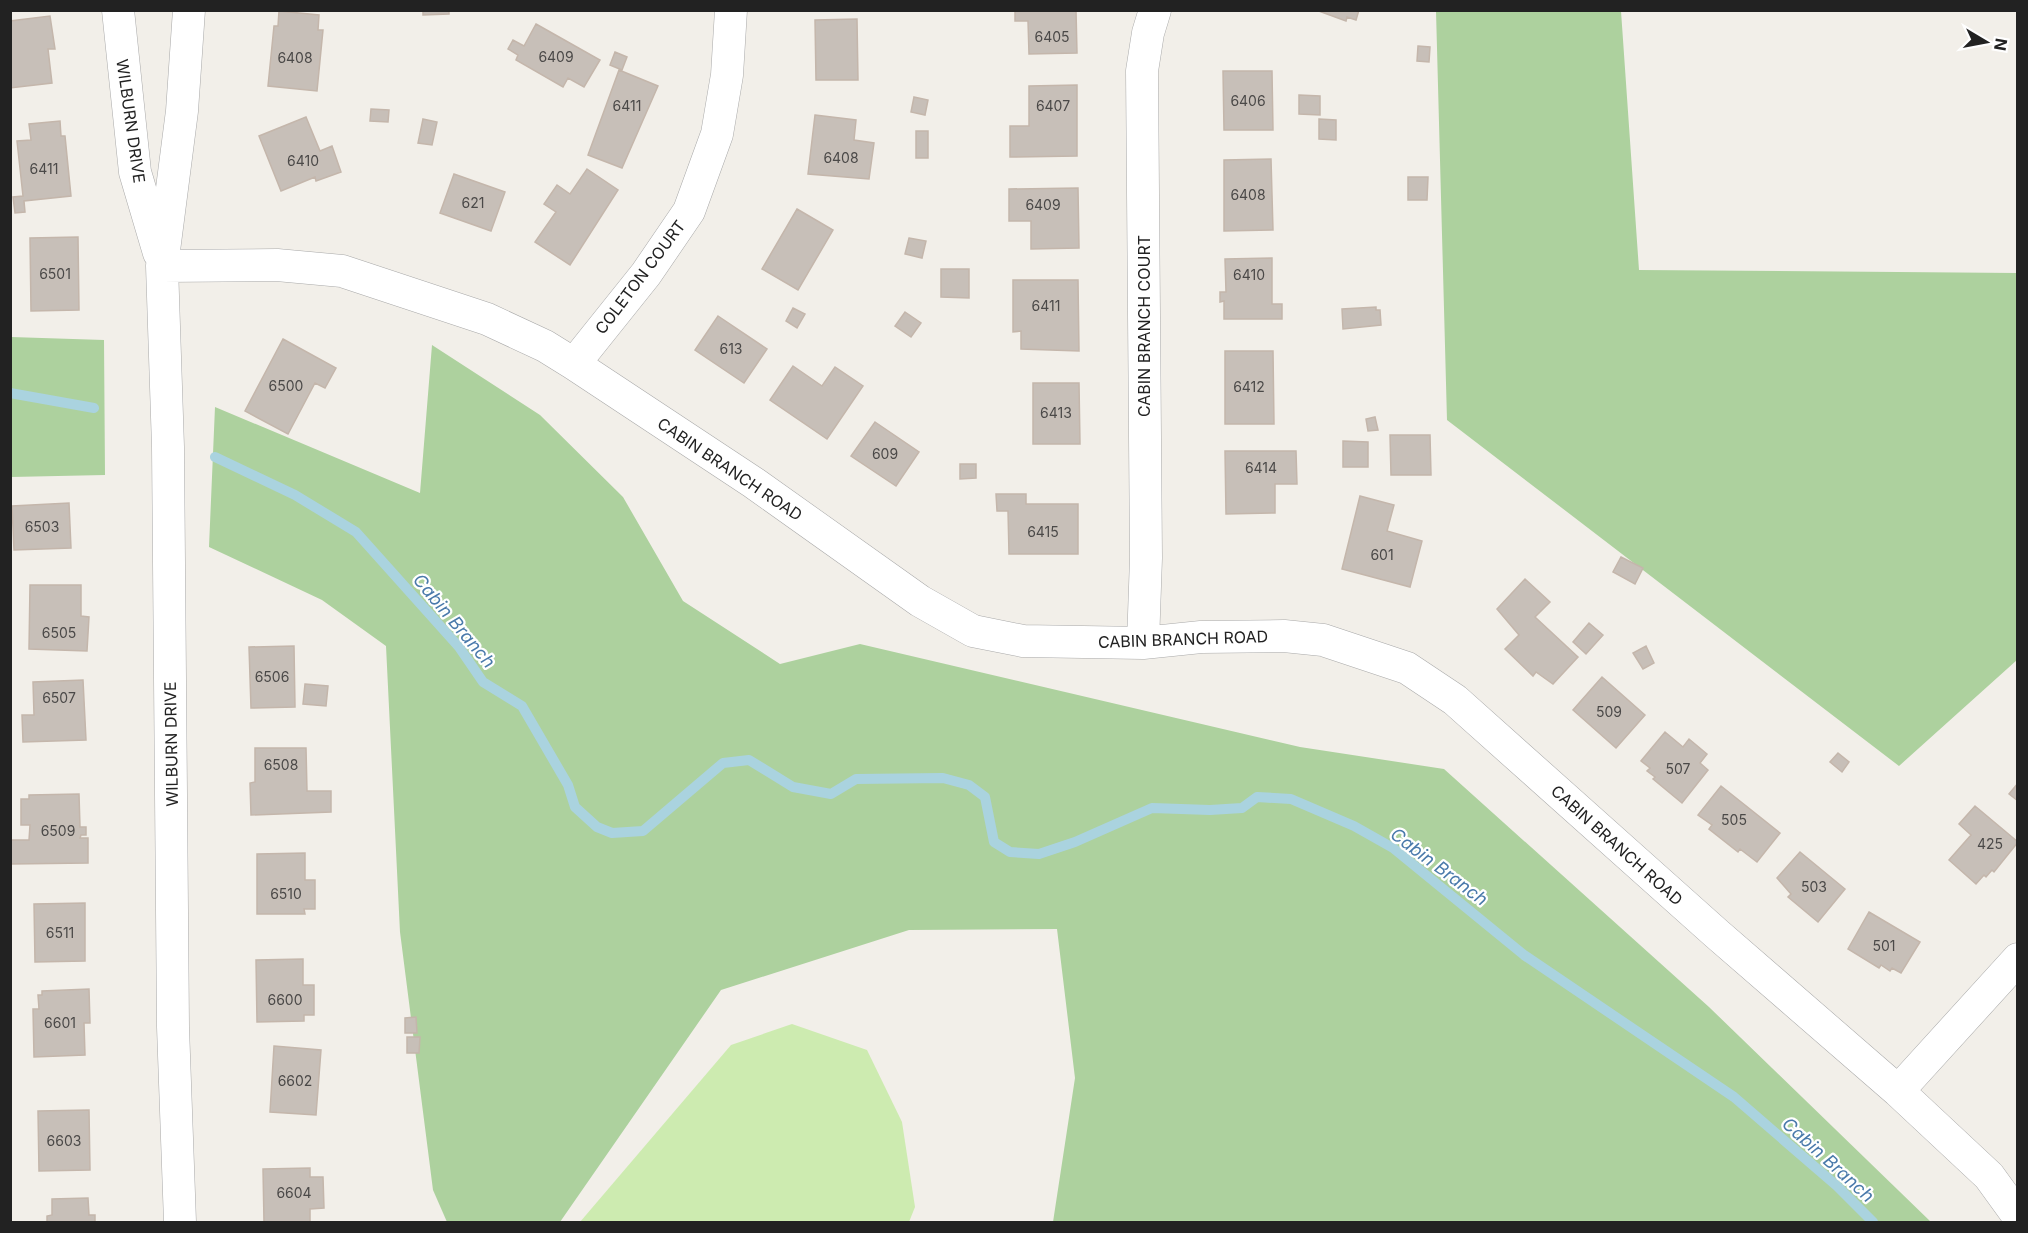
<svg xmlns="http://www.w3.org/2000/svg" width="2028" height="1233" font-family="Inter,sans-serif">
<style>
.grass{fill:#cdebb0}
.forest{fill:#add19e}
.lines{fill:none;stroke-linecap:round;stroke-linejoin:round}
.stream{stroke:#aad3df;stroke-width:10}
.building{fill:#c7bfb8;stroke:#c4b6ab;stroke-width:1.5}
.minor-casing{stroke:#a9a9a9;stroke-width:33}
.minor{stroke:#fff;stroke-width:32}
.labels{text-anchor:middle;stroke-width:4.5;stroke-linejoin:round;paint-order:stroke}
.number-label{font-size:14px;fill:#4b4948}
.street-label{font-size:16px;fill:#222;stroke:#fff}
.water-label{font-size:18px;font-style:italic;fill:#4a7aab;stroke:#fff}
</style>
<rect width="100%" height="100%" fill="#f2efe9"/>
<!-- grass -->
<path class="grass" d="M792,1024l75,26 35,72 13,85 -6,15h-329l151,-177z"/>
<!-- forest -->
<path class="forest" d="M1436,11h185l18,259 378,3v387l-118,106 -452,-346z
M11,337l93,3 1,135 -94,2z
M432,345l108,70 83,82 60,104 97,63 80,-20 440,103 144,22 265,238 222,215h-878l22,-144 -18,-149 -148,1 -188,60 -161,232h-113l-14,-32 -33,-258 -14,-286 -64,-46 -113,-53 6,-140 205,86z"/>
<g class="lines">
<!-- stream -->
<path class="stream" d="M10,393l84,15
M215,457l80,38 61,37 103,115 24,35 39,24 46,79 7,22 22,20 15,6 31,-2 80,-68 26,-3 44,27 38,7 25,-15 87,-1 26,7 16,12 9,45 16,10 29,2 36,-12 77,-34 58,2 32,-2 15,-11 34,2 63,27 39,22 131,107 210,142 103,89 36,36"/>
</g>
<!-- building -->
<path class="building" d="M423,10h26v4l-26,1z
M1015,10h61l1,43 -48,1 -1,-33h-13z
M1316,10h43l-3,10 -9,-3 -1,4z
M279,11l40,4 -1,15h5l-6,61 -49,-5 6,-60h4z
M50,16l5,33h-7l4,34 -42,5v-67z
M857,19l1,61h-42l-1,-60z
M536,24l64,36 -16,27 -16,-9 -5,9 -47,-27 2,-5 -10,-6 5,-9 11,6z
M1418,46l12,1 -1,15 -12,-1z
M615,52l12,5 -5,13 -12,-5z
M619,70l39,16 -36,82 -34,-13z
M1223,71h49l1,59h-49z
M1077,85v71l-67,1v-31h19v-40z
M1299,95l21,1v19l-21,-1z
M914,97l14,3 -3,15 -14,-3z
M371,109l18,1 -1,12 -18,-1z
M815,115l41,5 -2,20 20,3 -5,36 -61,-5z
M306,117l14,34 12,-5 9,26 -25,9 -1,-4 -34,14 -22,-55z
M423,119l14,3 -5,23 -14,-2z
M1319,119l17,1v20l-17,-1z
M60,121l1,15h4l6,60 -47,5 1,11 -10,1 -2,-16 10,-1 -6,-55 14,-1 -2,-16z
M916,131h12v27h-12z
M1271,159l2,71 -49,1v-71z
M587,169l31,21 -48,75 -35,-23 21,-30 -12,-8 13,-19 13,9z
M454,174l51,18 -14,39 -51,-18z
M1408,177h20l-1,23h-19z
M1078,188l1,60 -48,1v-28h-22v-32z
M797,209l36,21 -35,60 -36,-21z
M78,237l1,73 -48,1 -1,-73z
M909,238l17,3 -4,17 -17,-4z
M1272,258v46h10v15h-58v-18l-4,1v-10h6l-1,-33z
M941,269h28v29l-28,-1z
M1013,280h65l1,71 -58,-2v-18l-8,1z
M1376,307v3h4l1,15 -38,4 -1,-20z
M793,308l12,6 -8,14 -11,-7z
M905,312l16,11 -10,14 -16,-11z
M718,316l49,33 -23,34 -49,-33z
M283,339l53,29 -11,20 -10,-5 -27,51 -43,-23z
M1225,351h48l1,73h-49z
M793,366l29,20 13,-19 28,19 -36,53 -57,-39z
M1033,383h46l1,61h-47z
M1375,417l3,13 -10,1 -2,-12z
M875,422l44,30 -23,34 -45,-30z
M1390,435h40l1,40h-40z
M1343,441l25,1v25h-25z
M1225,451h71l1,33h-22v29l-49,1z
M960,464h16v14l-16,1z
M996,494h30v10h52v50h-69l-1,-43h-11z
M1360,496l34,9 -7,26 35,10 -12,46 -68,-18z
M69,503l2,45 -57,2 -2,-44z
M1621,557l22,11 -8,16 -22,-12z
M1525,579l25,23 -15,15 43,40 -25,27 -17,-12 -3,4 -28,-27 14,-14 -22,-26z
M30,585h51v31l8,1 -2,34 -58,-2z
M1589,623l14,12 -17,19 -13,-12z
M294,646l1,61 -44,1 -2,-61z
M1646,646l8,17 -11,6 -10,-16z
M1602,677l43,38 -29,33 -43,-38z
M83,680l3,60 -63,2 -1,-27h12l-1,-33z
M305,684l23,2 -2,20 -23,-2z
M1665,732l18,15 6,-8 18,15 -7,9 8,7 -26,33 -29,-24 2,-2 -8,-6 3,-3 -9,-7z
M255,748h51l1,43h24v21l-80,3 -1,-32 5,-1z
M1838,753l11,9 -7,10 -12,-10z
M2018,783v18l-9,-7z
M1721,786l59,47 -23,29 -17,-13 -2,3 -29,-23 3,-4 -14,-10z
M79,794l1,33h6v8h-5l-1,3h8v25l-77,1v-24h18l1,-15h-9v-26h8v-4z
M1975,806l43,36 -24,30 -2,-2 -6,7 -2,-2 -8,9 -27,-24 22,-25 -12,-11z
M1800,852l45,37 -27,33 -30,-25 3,-3 -14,-16z
M305,853v27h10v29h-11l1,5h-48v-60z
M85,903v58l-50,1 -1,-58z
M1869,912l51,30 -19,31 -9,-5 -2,3 -9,-6 -2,3 -31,-19z
M303,959v26h11v30h-10v6l-47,1 -1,-62z
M89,989l1,34h-6l1,32 -51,2 -1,-48h6l-1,-14h4v-4z
M416,1017l1,16h-12v-15z
M407,1037h13l-1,16h-12z
M274,1046l47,4 -5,65 -46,-3z
M89,1110l1,60 -51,1 -1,-60z
M310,1168v9h13l1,31 -14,1v13h-46l-1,-53z
M88,1198l1,17h6v7h-48v-6l5,-1v-16z"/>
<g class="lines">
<defs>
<path id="minor" d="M118,10l17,162 24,81
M162,266l115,-1 65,6 145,48 58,27 29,18 180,119 166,118 53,30 50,10 120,2 58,-6 83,-1 39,4 84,28 48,32 262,234 181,157 91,85 29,40
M574,364l72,-90 43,-63 28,-77 10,-59 4,-65
M1143,643l3,-85 -4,-487 6,-38 7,-23
M1898,1091l120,-132
M180,1222l-7,-195 -5,-580 -6,-181 20,-155 7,-101"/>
</defs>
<!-- minor casing -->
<use href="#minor" class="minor-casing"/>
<!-- minor -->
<use href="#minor" class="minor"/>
</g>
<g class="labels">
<!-- number labels -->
<g class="number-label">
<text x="1052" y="42">6405</text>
<text x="556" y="62">6409</text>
<text x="295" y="63">6408</text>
<text x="1248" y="106">6406</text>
<text x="627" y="111">6411</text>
<text x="1053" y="111">6407</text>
<text x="841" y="163">6408</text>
<text x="303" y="166">6410</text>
<text x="44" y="174">6411</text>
<text x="1248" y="200">6408</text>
<text x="473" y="208">621</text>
<text x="1043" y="210">6409</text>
<text x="55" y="279">6501</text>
<text x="1249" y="280">6410</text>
<text x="1046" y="311">6411</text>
<text x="731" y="354">613</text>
<text x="286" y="391">6500</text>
<text x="1249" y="392">6412</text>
<text x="1056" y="418">6413</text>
<text x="885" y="459">609</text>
<text x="1261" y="473">6414</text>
<text x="42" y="532">6503</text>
<text x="1043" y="537">6415</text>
<text x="1382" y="560">601</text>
<text x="59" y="638">6505</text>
<text x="272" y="682">6506</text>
<text x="59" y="703">6507</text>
<text x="1609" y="717">509</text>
<text x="281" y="770">6508</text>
<text x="1678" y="774">507</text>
<text x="1734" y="825">505</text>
<text x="58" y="836">6509</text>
<text x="1990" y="849">425</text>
<text x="1814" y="892">503</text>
<text x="286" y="899">6510</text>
<text x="60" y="938">6511</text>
<text x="1884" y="951">501</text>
<text x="285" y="1005">6600</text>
<text x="60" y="1028">6601</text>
<text x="295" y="1086">6602</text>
<text x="64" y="1146">6603</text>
<text x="294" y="1198">6604</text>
</g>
<!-- street labels -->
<g class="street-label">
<text transform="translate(131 121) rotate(82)" y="6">WILBURN DRIVE</text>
<text transform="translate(640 277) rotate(-53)" y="6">COLETON COURT</text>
<text transform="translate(1144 326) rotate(-90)" y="6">CABIN BRANCH COURT</text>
<text transform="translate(730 469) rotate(34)" y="6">CABIN BRANCH ROAD</text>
<text transform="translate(1183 639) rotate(-2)" y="6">CABIN BRANCH ROAD</text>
<text transform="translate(171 744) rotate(-91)" y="6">WILBURN DRIVE</text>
<text transform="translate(1617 845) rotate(42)" y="6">CABIN BRANCH ROAD</text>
</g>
<!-- water labels -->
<g class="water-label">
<text transform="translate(454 621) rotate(50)" y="6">Cabin Branch</text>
<text transform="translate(1439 867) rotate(37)" y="6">Cabin Branch</text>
<text transform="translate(1828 1160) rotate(42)" y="6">Cabin Branch</text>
</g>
</g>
<!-- border -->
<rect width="2028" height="1233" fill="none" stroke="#222222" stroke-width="24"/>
<!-- north arrow -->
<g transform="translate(1986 42) rotate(100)" stroke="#ffffff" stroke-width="4.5" paint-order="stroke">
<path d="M0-4.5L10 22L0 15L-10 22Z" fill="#222222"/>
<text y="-9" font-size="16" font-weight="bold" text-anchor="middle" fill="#222222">N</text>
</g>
</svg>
